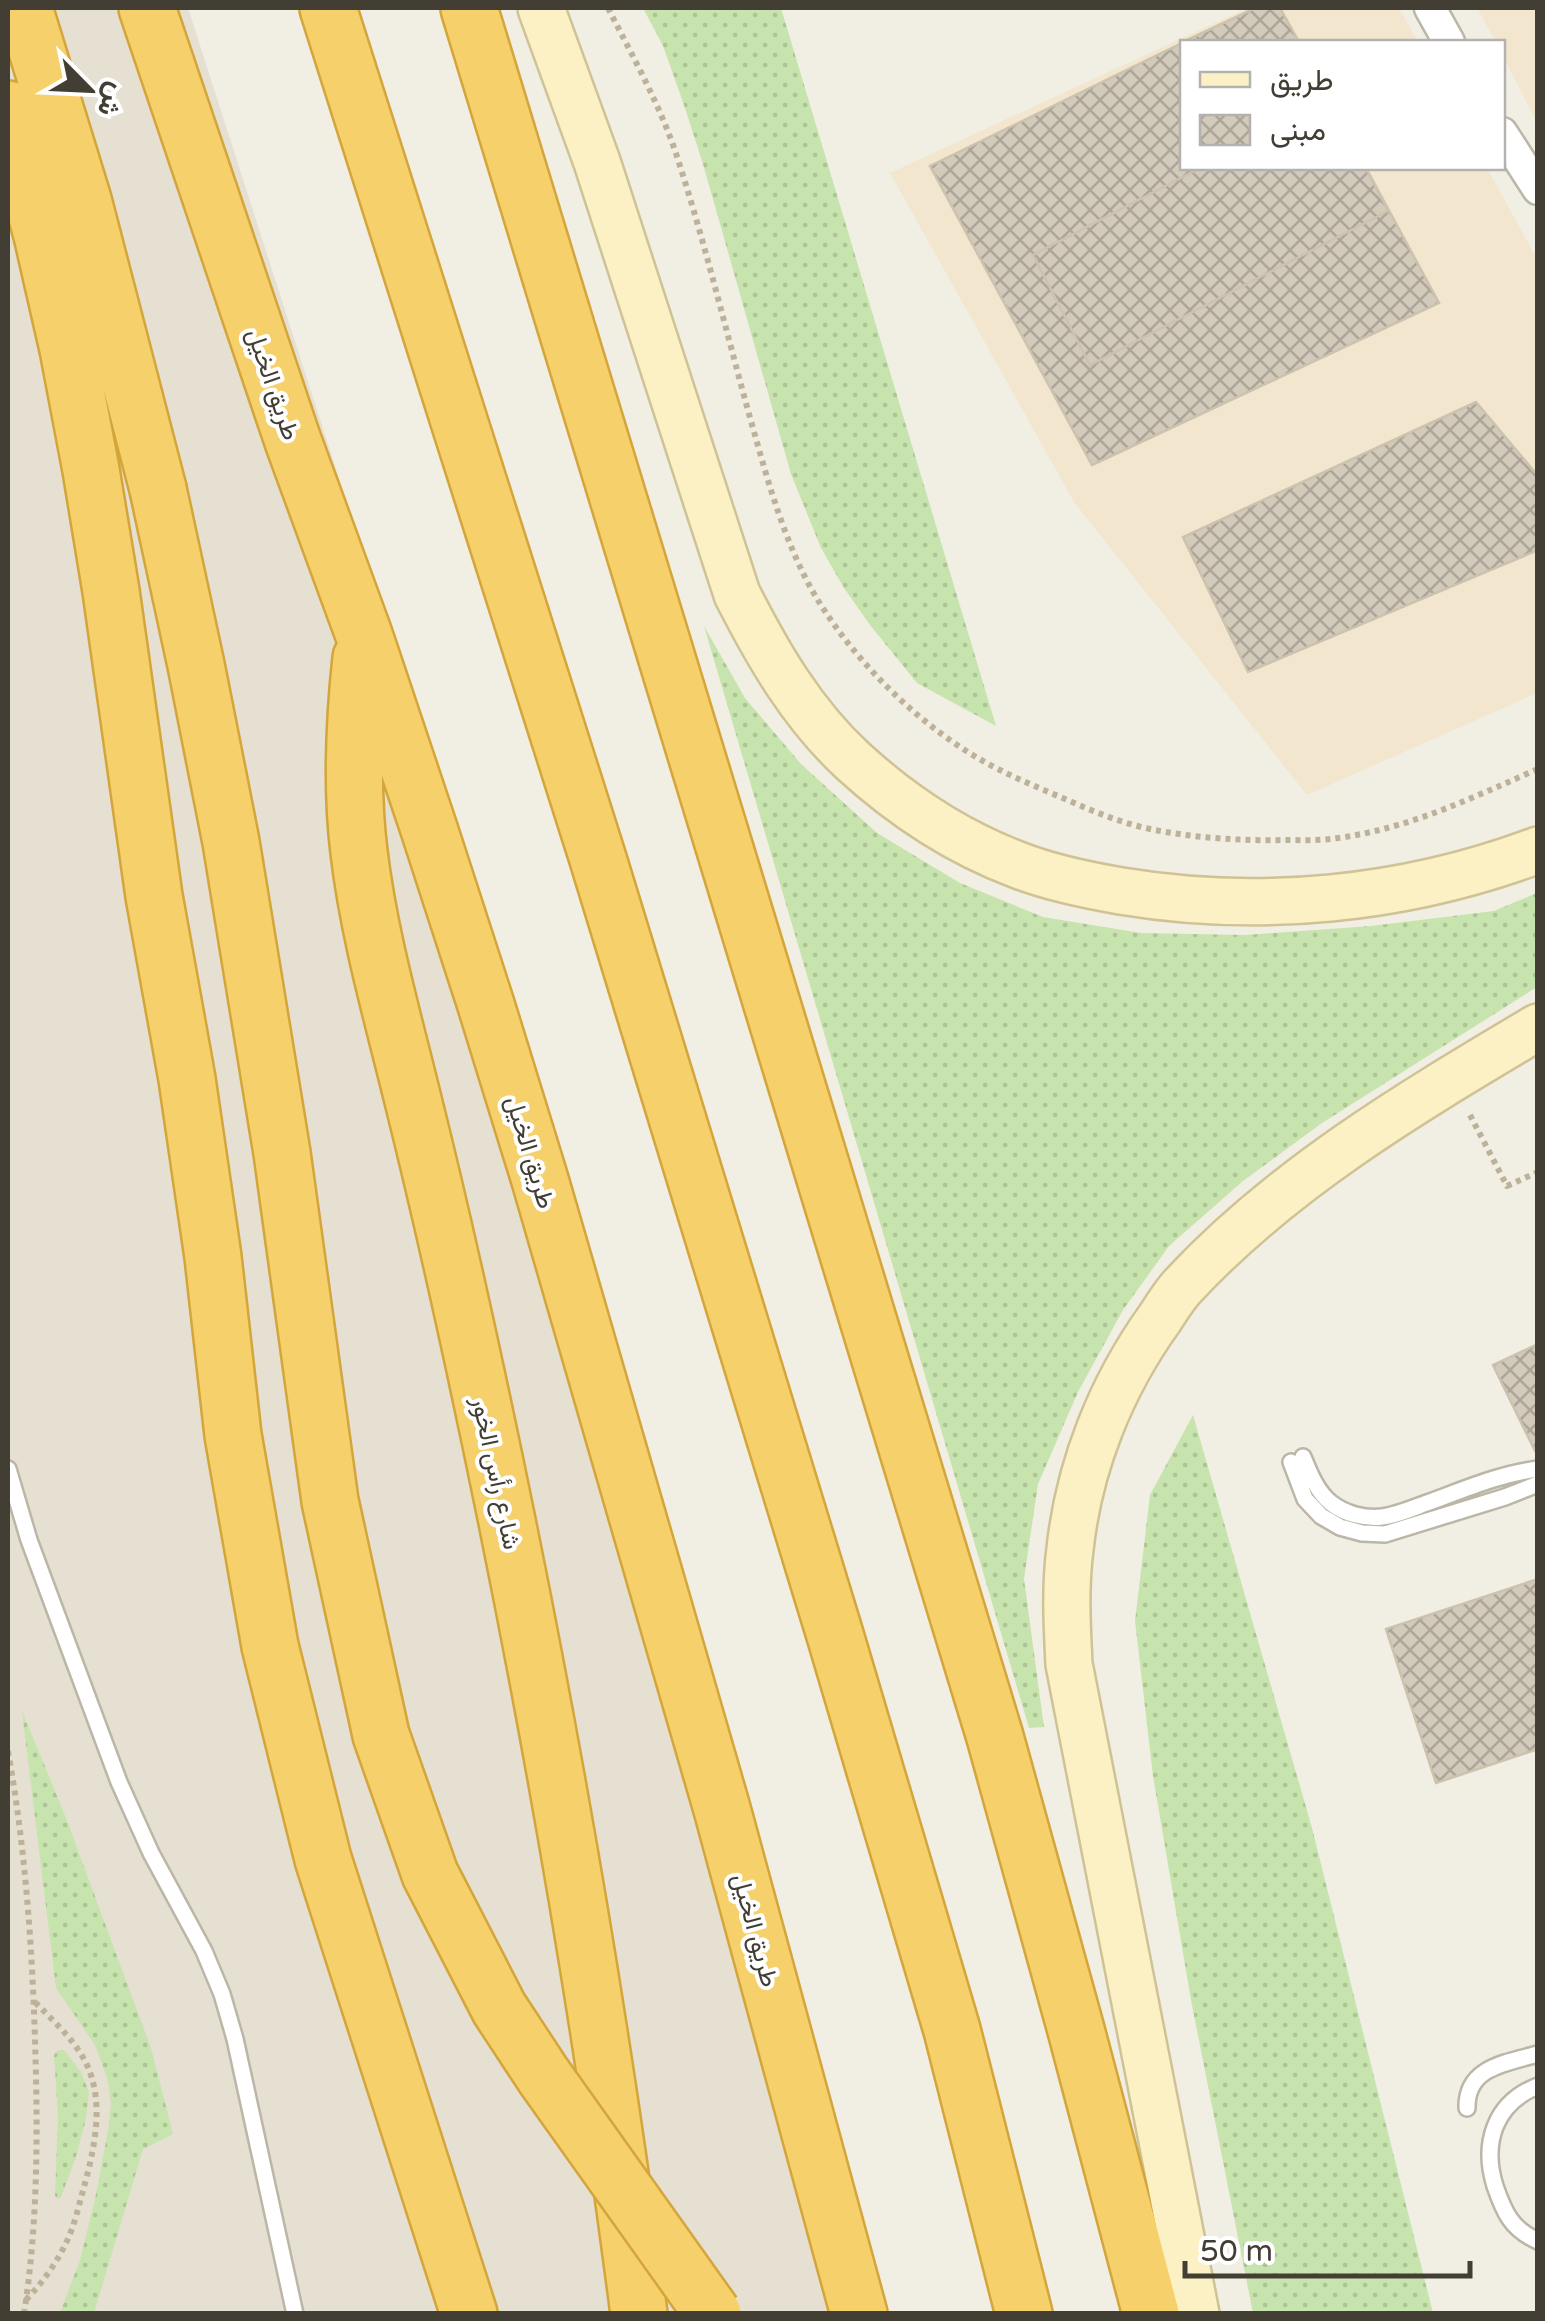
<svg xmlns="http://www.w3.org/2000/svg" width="1545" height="2321" font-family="'Varela Round',Vazirmatn,sans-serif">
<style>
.residential{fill:#e5e0d2}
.commercial{fill:#f2e6cf}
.grass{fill:url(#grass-dots)}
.building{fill:url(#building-cross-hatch);stroke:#ccc2ae;stroke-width:2.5}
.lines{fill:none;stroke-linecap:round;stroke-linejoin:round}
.lane-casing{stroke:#bcb6a7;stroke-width:20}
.street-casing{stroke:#bcb6a7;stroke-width:35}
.secondary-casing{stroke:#cfc396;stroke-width:50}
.highway-casing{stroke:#d4a53b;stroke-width:60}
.path{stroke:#bdb299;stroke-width:6;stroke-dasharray:5 5;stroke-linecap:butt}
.lane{stroke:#fff;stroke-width:15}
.street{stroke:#fff;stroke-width:30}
.secondary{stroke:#fbf1c4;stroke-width:45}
.highway{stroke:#f6d06a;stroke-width:55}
.highway-bridge-casing{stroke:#d4a53b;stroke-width:60;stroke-linecap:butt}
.highway-bridge{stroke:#f6d06a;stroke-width:55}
.labels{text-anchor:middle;stroke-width:8;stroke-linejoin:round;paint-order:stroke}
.street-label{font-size:25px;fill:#433e34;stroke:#fff}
</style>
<defs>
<pattern id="grass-dots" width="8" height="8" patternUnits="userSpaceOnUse" patternTransform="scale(2.5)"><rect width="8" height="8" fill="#c8e4ae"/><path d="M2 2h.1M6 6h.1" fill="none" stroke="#adc596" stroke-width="1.8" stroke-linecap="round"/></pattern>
<pattern id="building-cross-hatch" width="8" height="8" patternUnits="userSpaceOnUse" patternTransform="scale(2.5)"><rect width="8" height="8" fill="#d2caba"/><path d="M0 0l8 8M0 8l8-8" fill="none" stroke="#aca598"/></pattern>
</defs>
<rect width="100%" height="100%" fill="#f1eee4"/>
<!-- residential -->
<path class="residential" d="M8,8h180l174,542 194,629 299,1134 -847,1z"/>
<!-- commercial -->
<path class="commercial" d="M1247,8h152l19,34h-236v126h305l50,91v434l-230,102 -233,-293 -184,-329z
M1477,8h60v115l-34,-67 -1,-14h-6z"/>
<!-- grass -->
<path class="grass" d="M643,8h138l215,718 -79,-43 -47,-58 -26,-37 -23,-40 -30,-74 -88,-310 -20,-62 -20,-56z
M704,626l41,72 56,66 76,69 83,50 83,34 98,16 104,2 126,-9 123,-15 43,-18v94l-215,136 -79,58 -74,65 -46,64 -45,82 -40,92 -14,95 20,148 -15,1z
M1193,1415l119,413 121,485h-180l-62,-313 -38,-224 -18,-155 15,-126z
M22,1711l44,107 85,230 22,86 -30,15 -49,164h-34l20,-53 15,-61 13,-68 3,-27 -3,-23 -13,-36 -39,-57z
M58,2050h6l17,22 8,20 -3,27 -11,41 -14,37 -3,2 -3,-3 3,-80 -4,-61z"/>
<!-- building -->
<path class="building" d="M1255,8h25l19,34h-116z
M1182,43v125h184l73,135 -347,162 -162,-299z
M1200,168h166l22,43 -298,154 -57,-110z
M1476,402l62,74v74l-290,122 -65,-135z
M1538,1344v106l-3,1 -42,-86z
M1538,1579v170l-102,34 -50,-154z"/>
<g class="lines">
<defs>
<path id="lane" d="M1303,1457c7,17 14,35 28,46 14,11 34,16 51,14 15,-2 31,-9 45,-14 36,-13 72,-29 111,-34
M1291,1462l14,37 16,17 19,11 22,6 23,1 120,-37 33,-13
M8,1469l21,71 90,242 32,71 53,98 18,43 13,45 60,275
M1538,2086c-44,17 -56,58 -43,100 9,26 16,43 43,55
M1467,2108c-1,-41 39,-45 71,-54"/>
<path id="street" d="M1430,8l19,34
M1502,133l36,56"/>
<path id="secondary" d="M541,8l56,154 140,432c31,61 65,120 116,167 48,44 104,81 165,104 33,13 68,20 103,26 139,23 284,9 417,-41
M1196,2314l-127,-650c-2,-39 -4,-77 1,-115 9,-83 41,-163 90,-231 7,-11 14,-22 22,-31 101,-109 230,-185 356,-260"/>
<path id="highway" d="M24,8l59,192 75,289
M147,8l146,433 71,194 66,197 56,173 54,175 182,629 137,505
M328,8l270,851 237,776 117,395 72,284
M469,8l526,1729 81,293 75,284
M8,109l34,126 26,114 23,121 20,121 43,305 33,183 26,178 20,178 37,211 53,213 146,455
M361,658c-7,65 -10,130 -2,194 10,84 34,166 54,248 22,88 42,176 61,264 68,314 124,630 165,950"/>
</defs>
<!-- lane casing -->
<use href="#lane" class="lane-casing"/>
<!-- street casing -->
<use href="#street" class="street-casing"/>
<!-- secondary casing -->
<use href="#secondary" class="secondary-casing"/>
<!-- highway casing -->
<use href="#highway" class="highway-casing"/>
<!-- path -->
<path class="path" d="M608,8c26,51 55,102 72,158 26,81 46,165 69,248 15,53 29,107 53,157 38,79 121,162 200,200 18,9 37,17 56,25 30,13 59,26 92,33 44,9 91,12 135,11 18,0 36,1 53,-2 73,-10 133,-40 200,-69
M1470,1115l37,71 31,-14
M8,1751c17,95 24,192 27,289 3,91 3,183 -11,274
M26,2300c16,-17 30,-36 40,-57 7,-14 11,-30 15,-45 12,-44 26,-94 4,-137 -12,-23 -33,-41 -51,-60"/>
<!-- lane -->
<use href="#lane" class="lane"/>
<!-- street -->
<use href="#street" class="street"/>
<!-- secondary -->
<use href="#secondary" class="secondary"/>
<!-- highway -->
<use href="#highway" class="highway"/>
<defs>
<path id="highway-bridge" d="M158,489l38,176 35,177 51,311 48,348 51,234 49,139 69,134 44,67 170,239"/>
</defs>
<!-- highway-bridge casing -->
<use href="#highway-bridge" class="highway-bridge-casing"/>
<!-- highway-bridge -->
<use href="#highway-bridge" class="highway-bridge"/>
</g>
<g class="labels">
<!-- street labels -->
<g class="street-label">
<text transform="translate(274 384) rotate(71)" y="9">طريق الخيل</text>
<text transform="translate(531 1152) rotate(73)" y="9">طريق الخيل</text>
<text transform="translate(497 1473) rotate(78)" y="9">شارع رأس الخور</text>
<text transform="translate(756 1930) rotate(75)" y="9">طريق الخيل</text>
</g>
</g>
<!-- border -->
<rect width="1545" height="2321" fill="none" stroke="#433e34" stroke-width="20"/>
<!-- legend -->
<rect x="1180" y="40" width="325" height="130" fill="#ffffff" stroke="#b4b2ae" stroke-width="2.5"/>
<rect x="1200" y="72" width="50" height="15" fill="#fbf1c4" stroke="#b4b2ae" stroke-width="2.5"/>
<text x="1270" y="90" font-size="30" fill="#433e34">طريق</text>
<rect x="1200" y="115" width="50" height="30" fill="url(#building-cross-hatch)" stroke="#b4b2ae" stroke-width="2.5"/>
<text x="1270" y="140" font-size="30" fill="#433e34">مبنى</text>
<!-- north arrow -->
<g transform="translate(90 90) rotate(114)" stroke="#ffffff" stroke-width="8" paint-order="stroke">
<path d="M0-8L18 38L0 25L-18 38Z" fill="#433e34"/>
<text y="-15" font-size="28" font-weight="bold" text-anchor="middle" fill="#433e34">ش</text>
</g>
<!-- scale -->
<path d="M1185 2261v15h285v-15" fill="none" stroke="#433e34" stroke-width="5"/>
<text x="1200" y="2261" font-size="30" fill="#433e34" stroke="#ffffff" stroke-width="8" paint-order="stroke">50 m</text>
</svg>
